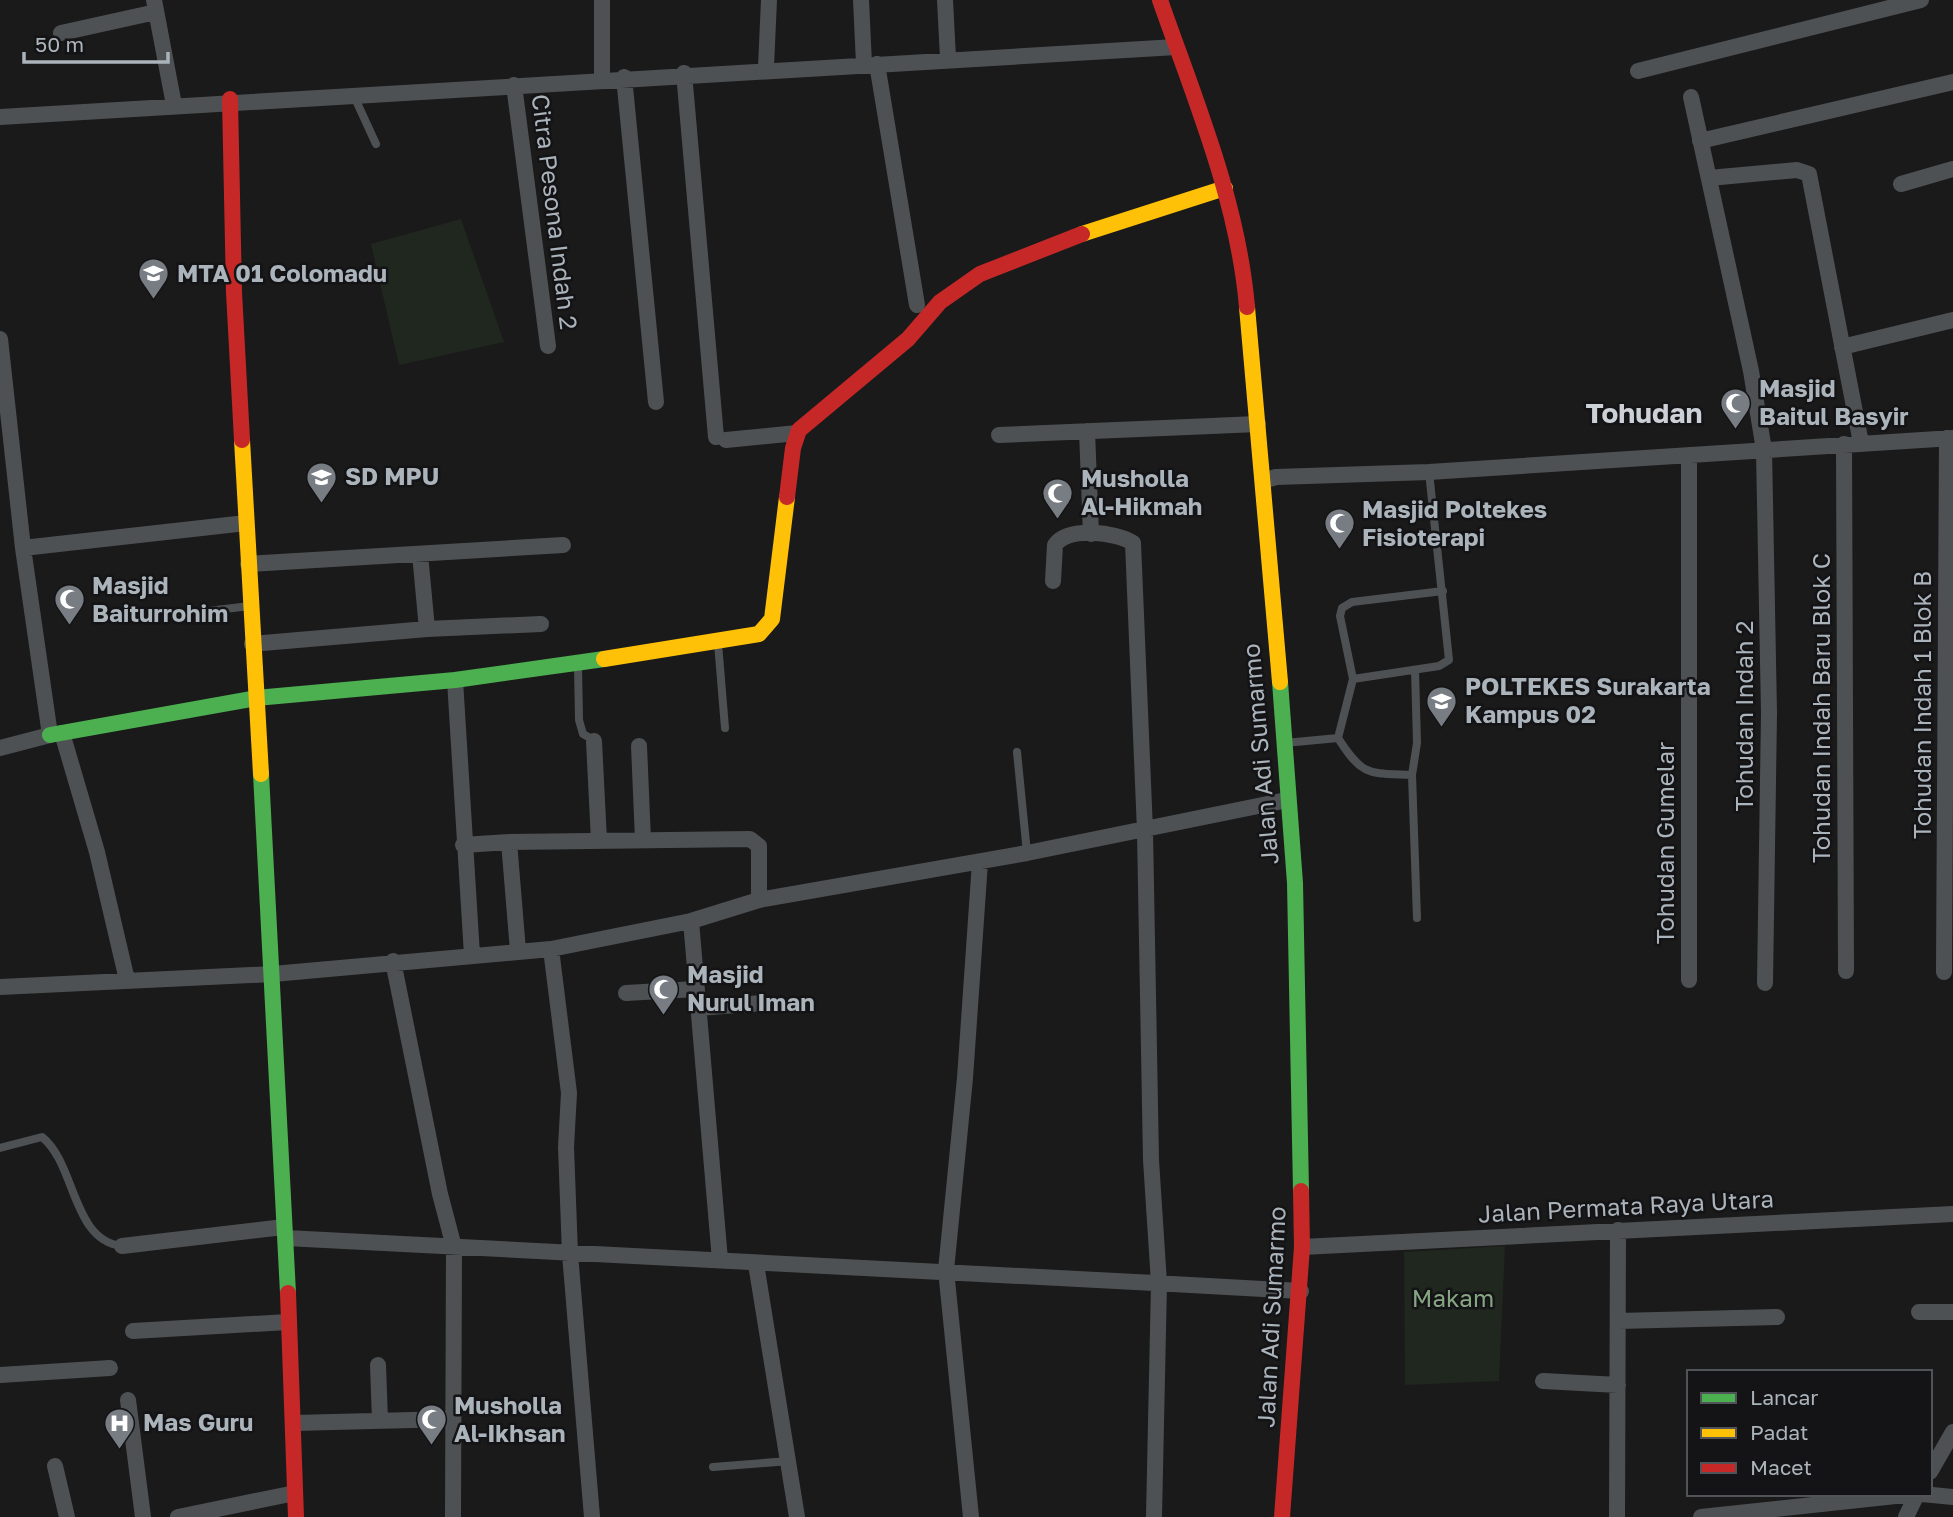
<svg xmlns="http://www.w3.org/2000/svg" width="1953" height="1517" font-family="'Golos Text',sans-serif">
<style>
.green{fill:#20271f}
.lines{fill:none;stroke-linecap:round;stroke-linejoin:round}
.lane{stroke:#4e5153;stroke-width:8}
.street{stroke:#4e5153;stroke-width:16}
.fast{stroke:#4caf50;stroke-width:16}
.slow{stroke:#ffc107;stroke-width:16}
.jam{stroke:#c62828;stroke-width:16}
.labels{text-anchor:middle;stroke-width:5;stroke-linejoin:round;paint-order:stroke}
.street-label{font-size:24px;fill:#abb3bb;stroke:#141416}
.poi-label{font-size:24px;font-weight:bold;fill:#abb3bb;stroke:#141416;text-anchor:start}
.park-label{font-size:24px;fill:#86a682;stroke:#141416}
.quarter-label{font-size:28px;font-weight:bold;fill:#ccd1d7;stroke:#141416}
</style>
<rect width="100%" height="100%" fill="#1a1a1a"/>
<!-- green -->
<path class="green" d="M461,219l43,123 -105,23 -28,-121z
M1505,1246l-6,135 -94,4 -1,-133z"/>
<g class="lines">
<!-- lane -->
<path class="lane" d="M353,94l23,50
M182,614l68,-8
M718,643l7,85
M578,666l1,54 4,14 11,6
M1415,670l2,73 -5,32 5,143
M1353,679l86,-13 10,-6 -20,-188
M1338,738l15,-59 -13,-63 2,-8 10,-6 91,-11
M1285,743l53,-5c25,39 30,35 74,37
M1017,752l10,101
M0,1148l42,-11c34,27 30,104 80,109
M713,1467l76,-6"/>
<!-- street -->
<path class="street" d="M154,0l20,105
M602,0v79
M861,0l3,64
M945,0l3,58
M61,33l95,-21
M877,64l40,241
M766,67l3,-67
M1638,71l283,-71
M684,73l32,364
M624,77l32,325
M514,85l34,261
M1691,97l60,274 13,79 5,263 -4,270
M0,117c392,-27 784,-50 1176,-70
M1700,141l253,-59
M1709,178l88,-8 12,4 52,269
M1901,184l52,-15
M0,339l23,209 27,187 -50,13
M1842,347l111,-27
M1087,431l4,103
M999,435l259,-11
M726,440l71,-7
M1844,444l2,527
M1689,455v525
M1263,481l13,-4 153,-5 524,-34
M23,548l223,-25
M420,554l7,75
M248,564l315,-19
M1053,581l2,-36c13,-19 61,-13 78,-2l12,288 6,329 8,123 -5,234
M252,644l175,-15 114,-5
M455,680l17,275
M62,733l35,119 30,128
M594,741l5,100
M639,746l4,94
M509,842l9,109
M463,845l46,-3 241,-3 9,7v54
M691,921l29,339
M551,949l18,144 -3,54 4,107 22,263
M393,961l47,233 14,53 -1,270
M1944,972l3,-534
M0,987l273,-13 278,-25 140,-28 68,-21 268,-47 260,-53
M626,993l70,-4
M698,1008l64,-5
M286,1238c339,19 677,34 1015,53
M122,1246l162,-19
M1302,1247l651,-33
M756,1264l41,253
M1919,1312h34
M1618,1321l159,-4
M133,1331l155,-9
M378,1365l2,56
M0,1375l110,-7
M1543,1381l75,4
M128,1400l15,117
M294,1423l157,-4
M55,1466l12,51
M1930,1472l23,-40
M1922,1494l31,3
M178,1517l117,-24
M971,1517l-25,-247 19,-192 15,-216
M1617,1517l1,-287
M1701,1517l213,-23
M1906,1517l11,-23"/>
<!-- fast -->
<path class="fast" d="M1280,682l15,201 6,308
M50,735l206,-37 199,-18 149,-21
M261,774l27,519"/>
<!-- slow -->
<path class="slow" d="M1082,234l143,-46
M1247,307l33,375
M242,440l19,334
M604,659l155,-25 13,-15 15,-122"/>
<!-- jam -->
<path class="jam" d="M1160,0c35,100 78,201 87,307
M230,99l4,193 8,148
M787,497l6,-49 6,-18 109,-91 32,-37 40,-28 102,-40
M288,1293l8,224
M1282,1517l20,-270 -1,-56"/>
</g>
<!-- icons -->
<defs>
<symbol id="school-pin" viewBox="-11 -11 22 30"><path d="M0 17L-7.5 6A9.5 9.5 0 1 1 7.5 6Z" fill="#787d83" stroke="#141416"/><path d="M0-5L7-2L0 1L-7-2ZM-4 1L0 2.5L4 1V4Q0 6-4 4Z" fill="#fff"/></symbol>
<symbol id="mosque-pin" viewBox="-11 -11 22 30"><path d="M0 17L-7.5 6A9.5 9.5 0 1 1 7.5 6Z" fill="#787d83" stroke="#141416"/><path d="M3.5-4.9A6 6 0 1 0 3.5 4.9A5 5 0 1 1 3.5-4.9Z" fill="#fff"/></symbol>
<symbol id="university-pin" viewBox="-11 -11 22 30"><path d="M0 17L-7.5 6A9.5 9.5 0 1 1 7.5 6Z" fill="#787d83" stroke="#141416"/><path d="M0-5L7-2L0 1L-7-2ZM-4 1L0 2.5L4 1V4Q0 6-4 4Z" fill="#fff"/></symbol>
<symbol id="hospital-pin" viewBox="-11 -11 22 30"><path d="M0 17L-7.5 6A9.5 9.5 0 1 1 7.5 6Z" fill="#787d83" stroke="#141416"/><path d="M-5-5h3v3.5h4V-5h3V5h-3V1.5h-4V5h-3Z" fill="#fff"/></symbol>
</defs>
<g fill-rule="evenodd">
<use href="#school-pin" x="136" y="256" width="35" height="47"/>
<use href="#mosque-pin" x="1718" y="386" width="35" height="47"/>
<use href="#school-pin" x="304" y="460" width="35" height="47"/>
<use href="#mosque-pin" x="1040" y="476" width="35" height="47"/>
<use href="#mosque-pin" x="1322" y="506" width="35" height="47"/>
<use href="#mosque-pin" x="52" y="582" width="35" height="47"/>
<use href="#university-pin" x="1424" y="684" width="35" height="47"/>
<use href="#mosque-pin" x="646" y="972" width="35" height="47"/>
<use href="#mosque-pin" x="414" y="1402" width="35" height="47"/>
<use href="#hospital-pin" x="102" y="1406" width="35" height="47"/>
</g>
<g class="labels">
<!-- street labels -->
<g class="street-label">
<text transform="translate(554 212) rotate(83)" y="8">Citra Pesona Indah 2</text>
<text transform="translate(1923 705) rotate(-90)" y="8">Tohudan Indah 1 Blok B</text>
<text transform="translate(1822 708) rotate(-90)" y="8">Tohudan Indah Baru Blok C</text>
<text transform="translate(1745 716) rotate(-90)" y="8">Tohudan Indah 2</text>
<text transform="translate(1261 754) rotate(-95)" y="8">Jalan Adi Sumarmo</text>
<text transform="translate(1666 843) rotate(-90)" y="8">Tohudan Gumelar</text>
<text transform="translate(1626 1207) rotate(-3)" y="8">Jalan Permata Raya Utara</text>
<text transform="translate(1272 1317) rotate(-87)" y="8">Jalan Adi Sumarmo</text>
</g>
<!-- poi labels -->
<g class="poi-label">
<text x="177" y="282">MTA 01 Colomadu</text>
<text x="1759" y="397">Masjid<tspan x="1759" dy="28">Baitul Basyir</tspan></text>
<text x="345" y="485">SD MPU</text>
<text x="1081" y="487">Musholla<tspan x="1081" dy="28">Al-Hikmah</tspan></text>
<text x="1362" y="518">Masjid Poltekes<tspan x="1362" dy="28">Fisioterapi</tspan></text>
<text x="92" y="594">Masjid<tspan x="92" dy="28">Baiturrohim</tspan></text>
<text x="1465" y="695">POLTEKES Surakarta<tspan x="1465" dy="28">Kampus 02</tspan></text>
<text x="687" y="983">Masjid<tspan x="687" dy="28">Nurul Iman</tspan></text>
<text x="454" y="1414">Musholla<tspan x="454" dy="28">Al-Ikhsan</tspan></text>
<text x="143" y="1431">Mas Guru</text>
</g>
<!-- park labels -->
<g class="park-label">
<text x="1453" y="1307">Makam</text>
</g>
<!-- quarter labels -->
<g class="quarter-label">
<text x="1644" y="423">Tohudan</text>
</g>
</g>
<!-- legend -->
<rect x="1687" y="1370" width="245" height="126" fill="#141416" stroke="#505458" stroke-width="2"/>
<rect x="1701" y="1393" width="35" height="10" fill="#4caf50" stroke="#505458" stroke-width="2"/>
<text x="1750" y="1405" font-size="21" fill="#abb3bb">Lancar</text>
<rect x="1701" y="1428" width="35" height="10" fill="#ffc107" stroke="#505458" stroke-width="2"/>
<text x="1750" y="1440" font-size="21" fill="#abb3bb">Padat</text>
<rect x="1701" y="1463" width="35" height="10" fill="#c62828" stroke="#505458" stroke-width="2"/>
<text x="1750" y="1475" font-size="21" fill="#abb3bb">Macet</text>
<!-- scale -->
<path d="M24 52v10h144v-10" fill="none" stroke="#abb3bb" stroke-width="3.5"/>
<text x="35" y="52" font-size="21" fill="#abb3bb" stroke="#141416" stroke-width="5" paint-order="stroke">50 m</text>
</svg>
